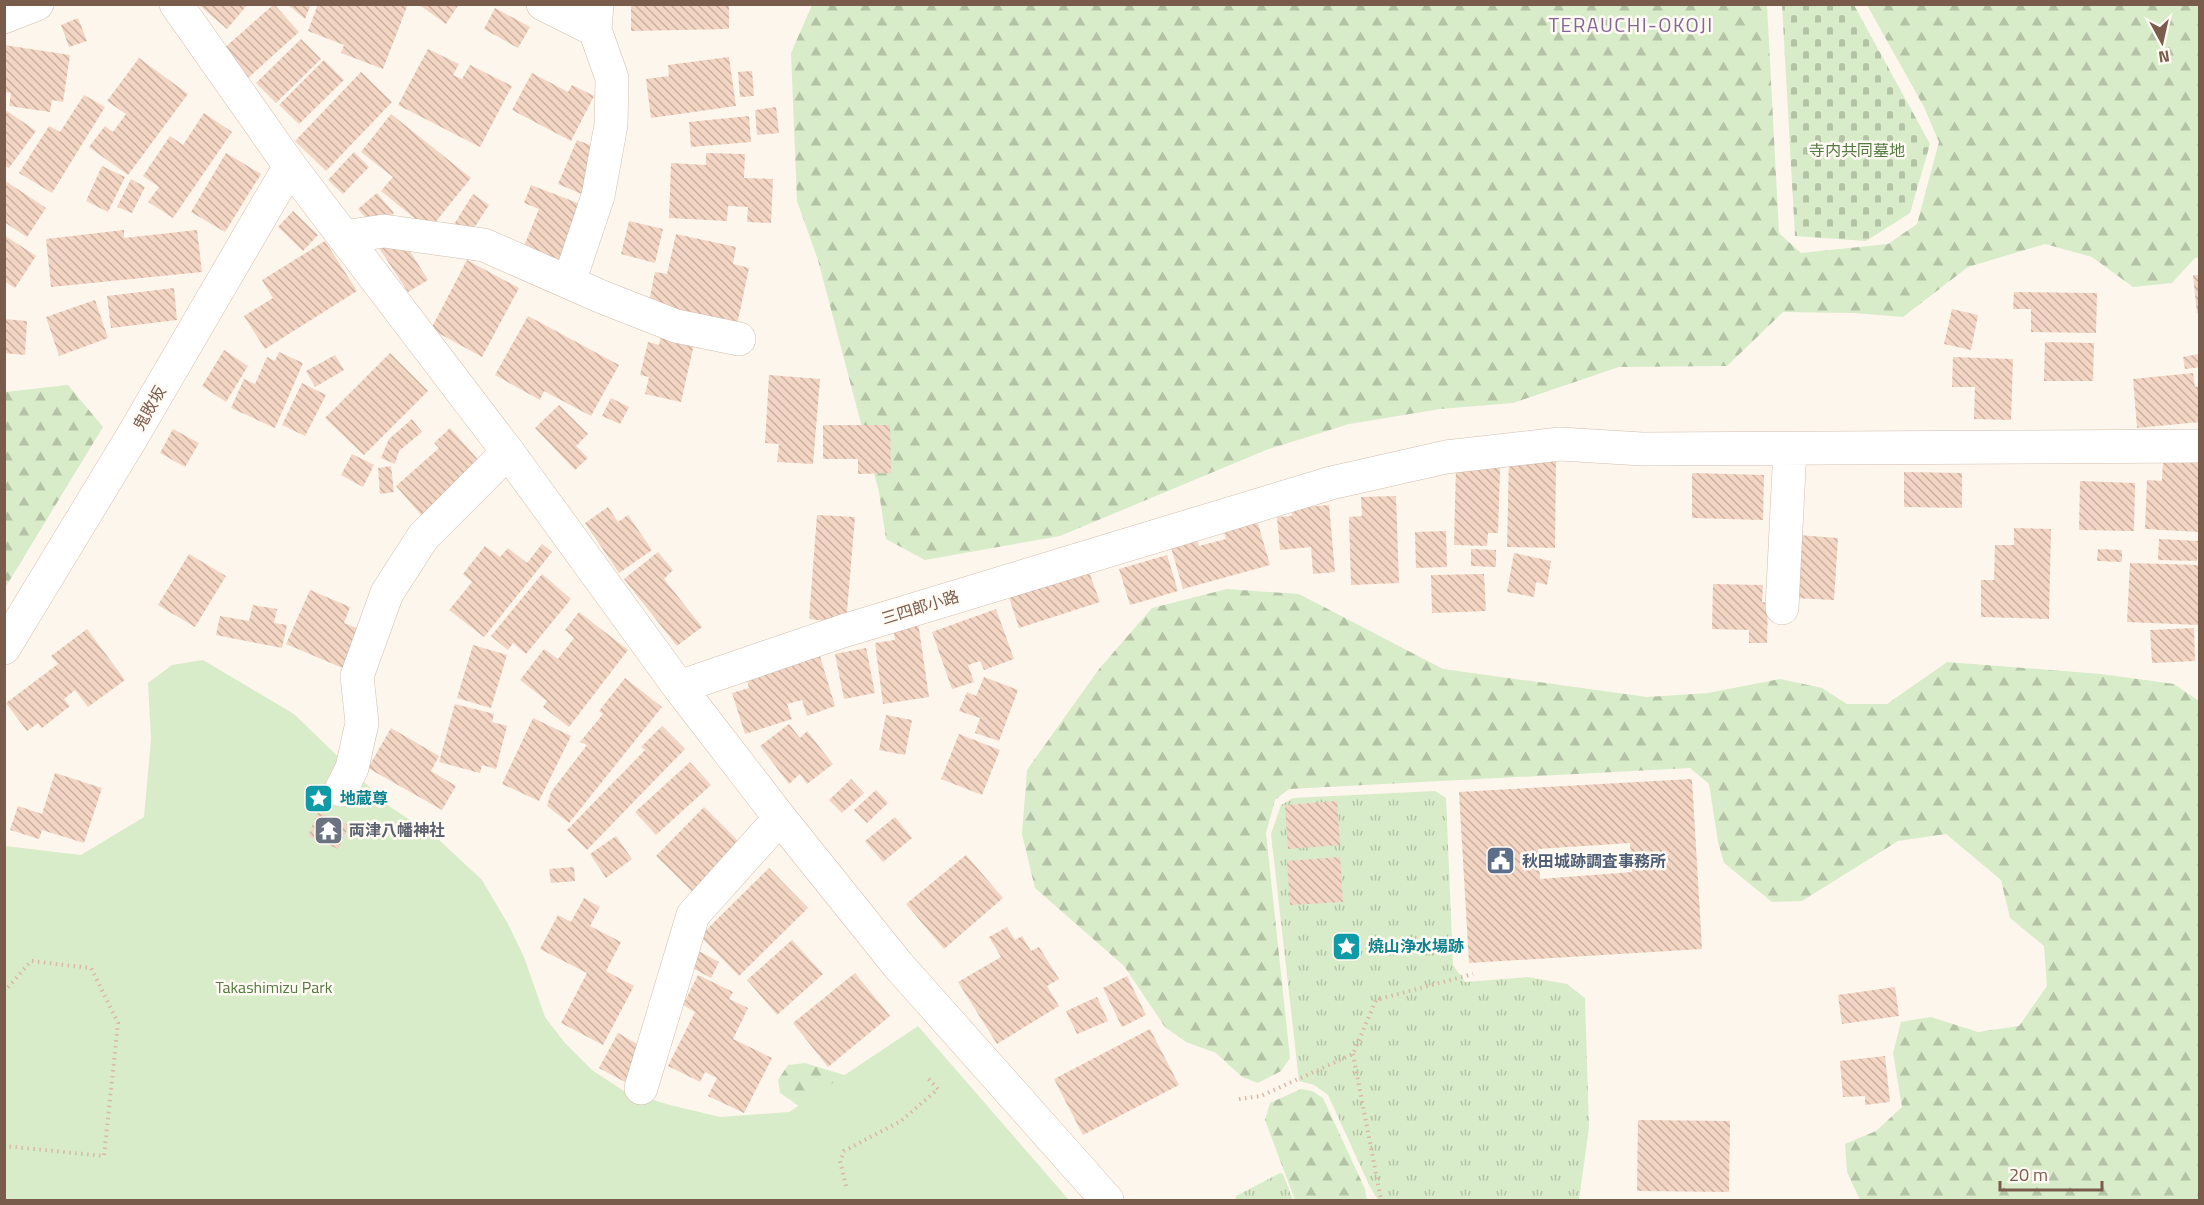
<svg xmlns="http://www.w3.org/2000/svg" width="2204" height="1205" font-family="'Titillium Web','Noto Sans JP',sans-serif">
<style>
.grass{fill:url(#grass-tufts)}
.forest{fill:url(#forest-firs)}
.cemetery{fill:url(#cemetery-stones)}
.park{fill:#d8ecc9}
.building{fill:url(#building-back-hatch);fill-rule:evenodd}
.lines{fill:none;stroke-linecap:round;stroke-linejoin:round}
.street-casing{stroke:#d1beb0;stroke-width:34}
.secondary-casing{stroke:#d6c0b0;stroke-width:34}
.path{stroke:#d9b8a5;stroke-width:4;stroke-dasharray:1.5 4.5;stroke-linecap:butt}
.street{stroke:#fff;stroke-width:33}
.secondary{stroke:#fff;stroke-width:33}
.labels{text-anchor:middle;stroke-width:5;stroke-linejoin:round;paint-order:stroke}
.park-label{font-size:16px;fill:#537a41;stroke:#fffaf3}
.street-label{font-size:16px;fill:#7a5c4d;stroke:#fffaf3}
.culture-label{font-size:16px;font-weight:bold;fill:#0d838f;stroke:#fffaf3;text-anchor:start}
.worship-label{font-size:16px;font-weight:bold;fill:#5b616d;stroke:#fffaf3;text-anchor:start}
.service-label{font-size:16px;font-weight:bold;fill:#4e5e75;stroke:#fffaf3;text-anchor:start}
.quarter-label{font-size:20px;letter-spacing:1.5px;fill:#846695;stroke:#fffaf3}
</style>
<defs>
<pattern id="grass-tufts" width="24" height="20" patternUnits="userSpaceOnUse" patternTransform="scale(1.5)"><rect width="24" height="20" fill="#d8ecc9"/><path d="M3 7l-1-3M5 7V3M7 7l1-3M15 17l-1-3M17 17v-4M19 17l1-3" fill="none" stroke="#b4c2a5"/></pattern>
<pattern id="forest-firs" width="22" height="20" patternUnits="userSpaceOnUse" patternTransform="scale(1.5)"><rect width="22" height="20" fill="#d8ecc9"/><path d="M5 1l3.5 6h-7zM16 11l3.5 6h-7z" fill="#b4c2a5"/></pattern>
<pattern id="cemetery-stones" width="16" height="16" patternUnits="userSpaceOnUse" patternTransform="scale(1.5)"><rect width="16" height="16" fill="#d8ecc9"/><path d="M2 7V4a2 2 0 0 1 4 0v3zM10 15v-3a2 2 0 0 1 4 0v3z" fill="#b4c2a5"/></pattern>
<pattern id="building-back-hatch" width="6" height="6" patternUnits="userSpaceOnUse" patternTransform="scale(1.5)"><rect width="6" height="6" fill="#f3d5c3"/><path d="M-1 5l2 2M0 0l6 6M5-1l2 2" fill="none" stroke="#cab0a1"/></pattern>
</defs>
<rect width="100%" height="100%" fill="#fdf6ec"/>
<!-- grass -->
<path class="grass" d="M1435,791l11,7 7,167 12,17 63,-5 39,7 18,14 4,129 -10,73h-201l-8,-13 -42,-92 -14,-10 -15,-4 -28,-247 10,-29 12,-7z
M1280,1173l3,1 10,26h-58l1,-4z"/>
<!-- forest -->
<path class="forest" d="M812,5h955l12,228 22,20 87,-9 29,-20 22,-82 -15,-35 -57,-102h332v252l-4,1 -23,25 -39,4 -41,-30 -47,-13 -77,23 -65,50 -50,-4 -70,-1 -56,54 -108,1 -106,36 -73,6 -91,15 -83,26 -206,86 -135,24 -39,-21 -7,-47 -61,-232 -21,-59 -6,-148z
M68,385l35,42 -98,161v-196z
M1227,589l72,5 144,75 204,28 61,-4 72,-14 42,9 25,16h40l60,-42 154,12 73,10 25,17v499h-339l-13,-28 -2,-28 31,-13 26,-24 -9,-54 8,-31 30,-5 47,15 41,-6 28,-40 -3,-40 -34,-28 -9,-38 -55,-46 -48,7 -96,60 -30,1 -48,-39 -6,-21 -9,-58 -19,-16 -401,21 -14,11 -9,33 24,225 -9,13 -23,12 -16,-6 -26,-24 -30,-11 -21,-15 -41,-61 -89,-78 -13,-54 5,-64 72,-101 53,-61z
M805,1063l59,18 -28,51 -56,-39 -2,-13 10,-15z
M1301,1089l11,2 11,7 42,91 2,11h-72l-30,-80 5,-17z"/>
<!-- cemetery -->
<path class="cemetery" d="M1782,5h72l76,139 -20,69 -44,28 -71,-5z"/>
<!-- park -->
<path class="park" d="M203,660l91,54 95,92 49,33 44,41 26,44 16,33 21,60 20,26 27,27 32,21 46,14 50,12 69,-5 129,-86 151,174h-1064v-354l76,9 63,-38 7,-78 -3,-56 24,-18z"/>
<!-- building -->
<path class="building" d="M198,4h50l-21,25z
M274,4l25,28 -51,46 -26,-28z
M287,4h24l-6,15z
M318,4h90l-25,65 -42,-16 3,-8 -36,-14z
M418,4h41l-13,20z
M631,4h98v25l-98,2z
M495,8l35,19 -12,21 -34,-19z
M78,18l9,23 -18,6 -8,-22z
M301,39l20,20 -45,44 -20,-20z
M4,45l66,10 -7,47 -11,-2 -2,12 -41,-6 2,-13 -7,-1z
M428,49l31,15 -6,11 9,4 8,-14 42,21 -32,61 -82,-42z
M729,57l7,49 -85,12 -5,-39 23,-3 -1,-11z
M139,58l49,36 -60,81 -39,-28 16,-21 8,6 13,-18 -19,-13z
M324,60l20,20 -45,44 -20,-19z
M752,71l2,25 -14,1 -2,-25z
M361,72l31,30 -66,69 -31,-30z
M532,73l36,19 4,-7 22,11 -23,45 -59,-31z
M84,95l21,12 -53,86 -33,-20 30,-47 11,6z
M776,107l3,26 -22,2 -2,-25z
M7,111l29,20 -27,37 -5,-3v-50z
M204,113l28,19 -59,86 -25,-16 11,-15 -16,-11 27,-40 13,9z
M391,114l80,64 -42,52 -48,-39 12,-14 -32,-25z
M749,116l2,26 -60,5 -2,-25z
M577,140l26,10 -19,45 -26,-11z
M354,152l15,15 -26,27 -15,-14z
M226,153l35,21 -36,58 -34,-20z
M706,153l39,1 -1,24 29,1 -2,44 -24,-1 1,-15 -20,-1 -1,15 -58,-3 2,-55 35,2z
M102,166l23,11 -17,35 -22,-11z
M131,179l14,8 -13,26 -15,-6z
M4,180l42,28 -19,29 -23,-15z
M531,185l57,22 -22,56 -42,-17 15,-37 -15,-6z
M377,193l17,20 -18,16 -18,-20z
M473,194l16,11 -20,31 -16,-10z
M293,211l25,24 -15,16 -25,-24z
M629,221l34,8 -8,34 -34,-9z
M124,230v8l73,-8 5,42 -151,15 -5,-48z
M676,234l60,13 -3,17 16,4 -12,57 -89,-18 7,-35 12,2z
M4,235l32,21 -21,32 -11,-7z
M325,241l32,50 -92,58 -21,-33 29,-18 -11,-18z
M405,243l23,37 -20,12 -29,-44z
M467,260l52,28 -37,69 -51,-28z
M2193,275h7v37l-3,1z
M174,288l3,32 -66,8 -4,-32z
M2014,292l83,1 -1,40 -65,-1v-23h-18z
M95,300l13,38 -49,18 -13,-39z
M1952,309l26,6 -7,35 -27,-6z
M528,316l91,49 -28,51 -47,-25 -4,9 -45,-25z
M4,319l23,2 -2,34 -21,-2z
M662,332l33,8 -14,62 -36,-8 4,-17 -9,-2 8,-33 11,3z
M2045,342l49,1 -1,38h-49z
M224,350l24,16 -22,36 -24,-16z
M279,352l24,11 -28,65 -44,-20 13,-29 11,5 12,-27 8,4z
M390,353l38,38 -64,64 -39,-37z
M2199,354l1,13 -15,2 -2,-12z
M335,355l9,15 -29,17 -9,-16z
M1953,357l60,2 -2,61 -37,-1 1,-32h-23z
M2193,373l2,14 5,-1v36l-63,6 -4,-49z
M769,375l51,4 -7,85 -36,-2 2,-18 -14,-1z
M302,383l24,12 -21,41 -23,-11z
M611,398l18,9 -9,17 -18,-8z
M559,405l29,29 -12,12 12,12 -13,12 -40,-42z
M412,419l10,13 -23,19 -4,13 -14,-6 8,-19z
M823,425h67l1,48 -33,1v-15h-35z
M450,428l31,35 -53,60 -32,-37 43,-38 -5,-5z
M173,429l26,14 -14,24 -25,-14z
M352,454l22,11 -11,22 -22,-12z
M1509,457l47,1 -1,90 -48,-1z
M2163,459l37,1v72l-55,-3 2,-49 15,1z
M391,466l3,26 -14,2 -2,-26z
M1456,467l44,1 -2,65h-10l-1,13 -33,-1z
M1904,472l58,1v35l-58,-1z
M1692,473l72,2 -1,45 -71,-2z
M2080,481l55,2 -1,48 -55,-1z
M1396,496l3,87 -48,2 -2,-68 13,-1 -1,-19z
M1329,505l6,67 -22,2 -2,-27 -31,3 -3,-33 15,-1v-8z
M608,507l10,15 10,-7 24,35 -33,23 -34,-50z
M817,515l38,2 -9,106 -37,-4z
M1257,520l13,45 -87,24 -13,-45 26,-7 3,9 27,-7 -3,-10z
M2014,528l37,1 -2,90 -68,-2v-37h13l1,-35h19z
M1446,531l1,36 -31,1 -1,-36z
M1798,535l40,3 -4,62 -40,-2z
M2159,539l39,2 -1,20 -39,-1z
M542,544l10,8 -68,85 -35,-27 23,-28 -9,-8 22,-28 15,11 8,-9 19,15z
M1471,549l25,1v17l-25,-1z
M2098,549l24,1v12l-25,-1z
M658,552l15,18 -9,9 38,48 -25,19 -53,-67z
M1514,553l37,8 -4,24 -11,-3 -2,15 -27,-5z
M189,554l37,22 -31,51 -37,-22z
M1167,555l11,36 -48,14 -11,-36z
M2130,563l70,2 -1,60 -72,-3z
M1089,572l11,30 -81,26 -10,-31z
M542,574l29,25 -45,55 -13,-11 -5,7 -17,-14z
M1484,574l2,37 -54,2 -1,-38z
M1713,584l50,1 -1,17 6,1 -1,40h-18v-13l-37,-1z
M310,590l40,17 -6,16 18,7 -17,39 -59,-25z
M253,605l24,4 -3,14 13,2 -5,23 -66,-13 4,-19 29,5z
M996,609l18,50 -30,11 -4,-9 -12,4 6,17 -22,7 -20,-57z
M579,612l49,38 -59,77 -26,-20 4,-6 -27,-21 24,-31 14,10 16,-21 -9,-8z
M918,622l11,75 -46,7 -8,-61 20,-3 -2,-14z
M2194,628l1,33 -43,2 -2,-33z
M87,629l38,51 -37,27 -13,-17 -11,9 6,7 -28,22 -4,-5 -11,8 -21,-28 52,-39 -7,-8z
M473,645l34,10 -16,53 -34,-10z
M866,648l9,45 -31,6 -9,-45z
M819,653l16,53 -28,10 -5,-16 -15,4 5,15 -47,15 -13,-41 17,-5 -3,-12z
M984,677l34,13 -19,51 -24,-8 5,-15 -21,-7 8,-19 9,4z
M625,678l37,29 -93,116 -22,-17 4,-14 36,-47 -7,-3 23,-28 -4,-3z
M455,704l39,10 -2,8 15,4 -11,43 -14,-4 -2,8 -41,-11z
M886,715l26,5 -7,35 -26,-5z
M533,718l38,18 -32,65 -37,-17z
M789,724l11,14 7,-7 26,33 -26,20 -7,-10 -11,10 -29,-38z
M662,726l23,23 -98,101 -20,-20 78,-80 -4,-3z
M391,728l48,28 -8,15 25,15 -14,24 -74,-42z
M959,734l41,16 -18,45 -41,-16z
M690,762l21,23 -55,50 -21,-23z
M55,773l47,15 -18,55 -42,-13 -3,9 -29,-9 8,-24 24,8z
M851,779l13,14 -22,20 -13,-13z
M1692,779l10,170 -233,14 -10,-171zM1630,843l2,29 -92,7 -2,-30z
M876,790l12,13 -21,20 -13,-13z
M1337,801l3,44 -52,4 -3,-44z
M704,807l39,39 -48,48 -39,-38z
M318,812l31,13 -11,24 -30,-13z
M895,817l17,21 -29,24 -18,-21z
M616,836l16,23 -26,19 -16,-24z
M966,855l37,43 -59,51 -38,-45z
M1340,857l3,45 -53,3 -3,-44z
M574,867l1,14 -24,2 -2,-14z
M769,868l39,40 -69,68 -39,-40z
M584,898l16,9 -10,19 31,16 -15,29 28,15 -31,59 -42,-22 26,-50 -47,-24 18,-34 13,7z
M1007,927l8,13 7,-4 9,15 8,-4 20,32 -12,7 12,20 -62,38 -39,-62 43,-25 -12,-20z
M792,940l31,34 -46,41 -30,-35z
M693,948l26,14 -8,16 -26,-14z
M855,973l35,43 -62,51 -35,-44z
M698,975l35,17 -4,7 19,9 -15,31 39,19 -28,55 -36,-17 9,-18 -12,-6 -5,10 -32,-16 27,-54 -12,-7z
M1127,976l19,39 -24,12 -19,-39z
M1895,987l4,29 -57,8 -4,-29z
M1097,997l11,24 -31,13 -11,-23z
M1150,1029l29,56 -96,50 -29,-56z
M618,1033l26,15 -19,34 -26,-14z
M1885,1056l5,46 -25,3v-9l-22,1 -3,-36z
M1638,1120l92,1 -1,71 -92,-1z"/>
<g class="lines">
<defs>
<path id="street" d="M543,4l52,26 2,-26
M4,17l33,-13
M344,237l40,-6 100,14 118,52 74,29 63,13
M569,282l29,-86 13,-71 1,-47 -17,-48
M1782,608l8,-159
M679,687l164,-56 488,-148 115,-26 114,-13 82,5 558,-3
M341,790l11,-22 10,-45 -5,-47 30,-83 36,-56 85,-85
M641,1088l52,-173 87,-97"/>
<path id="secondary" d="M176,4l114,162 218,286 171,235 101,131 118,147 209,235
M4,648l128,-211 158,-271"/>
</defs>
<!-- street casing -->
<use href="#street" class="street-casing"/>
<!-- secondary casing -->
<use href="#secondary" class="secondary-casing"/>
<!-- path -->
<path class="path" d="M4,992l27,-31 60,7 27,55 -14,133 -100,-10
M1353,1054l28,146
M1239,1099l22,-3 92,-42 23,-54 97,-26
M846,1186l-6,-25 4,-10 57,-30 37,-32 -12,-13"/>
<!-- street -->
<use href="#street" class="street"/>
<!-- secondary -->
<use href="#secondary" class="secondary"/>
</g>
<!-- icons -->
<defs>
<symbol id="sight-square" viewBox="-11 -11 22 22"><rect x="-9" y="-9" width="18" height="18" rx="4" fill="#0f9aa8" stroke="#fffaf3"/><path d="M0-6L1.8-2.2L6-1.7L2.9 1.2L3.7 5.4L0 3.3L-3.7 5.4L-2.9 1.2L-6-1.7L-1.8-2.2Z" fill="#fff"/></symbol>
<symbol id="temple-square" viewBox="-11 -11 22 22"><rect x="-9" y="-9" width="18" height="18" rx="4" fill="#6b7280" stroke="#fffaf3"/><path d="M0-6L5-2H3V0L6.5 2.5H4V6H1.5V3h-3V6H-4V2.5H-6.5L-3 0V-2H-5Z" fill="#fff"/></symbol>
<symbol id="civic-square" viewBox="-11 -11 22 22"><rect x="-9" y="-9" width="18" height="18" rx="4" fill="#5c6f8a" stroke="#fffaf3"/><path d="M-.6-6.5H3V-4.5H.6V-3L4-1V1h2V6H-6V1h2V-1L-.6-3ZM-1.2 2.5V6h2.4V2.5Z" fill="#fff"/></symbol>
</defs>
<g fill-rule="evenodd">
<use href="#sight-square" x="302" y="782" width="33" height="33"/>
<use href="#temple-square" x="312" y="814" width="33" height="33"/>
<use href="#civic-square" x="1484" y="844" width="33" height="33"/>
<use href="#sight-square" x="1330" y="930" width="33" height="33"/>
</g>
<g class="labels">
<!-- park labels -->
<g class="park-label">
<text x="1857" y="156">寺内共同墓地</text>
<text x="274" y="993">Takashimizu Park</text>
</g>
<!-- street labels -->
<g class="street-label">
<text transform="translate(149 408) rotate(-60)" y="6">鬼敗坂</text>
<text transform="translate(920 607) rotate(-17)" y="6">三四郎小路</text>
</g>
<!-- culture labels -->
<g class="culture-label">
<text x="340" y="804">地蔵尊</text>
<text x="1368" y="952">焼山浄水場跡</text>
</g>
<!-- worship labels -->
<g class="worship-label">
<text x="349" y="836">両津八幡神社</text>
</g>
<!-- service labels -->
<g class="service-label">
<text x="1522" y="867">秋田城跡調査事務所</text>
</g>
<!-- quarter labels -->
<g class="quarter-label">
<text x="1631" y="32">TERAUCHI-OKOJI</text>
</g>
</g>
<!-- border -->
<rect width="2204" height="1205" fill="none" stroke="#7a5c4d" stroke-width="12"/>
<!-- north arrow -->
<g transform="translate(2162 42) rotate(172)" stroke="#fffaf3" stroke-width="4.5" paint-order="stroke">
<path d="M0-4.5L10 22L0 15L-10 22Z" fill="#7a5c4d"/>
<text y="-9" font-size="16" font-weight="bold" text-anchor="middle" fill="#7a5c4d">N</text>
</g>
<!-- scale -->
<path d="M2000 1181v9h102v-9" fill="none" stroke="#7a5c4d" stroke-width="3"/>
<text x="2009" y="1181" font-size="18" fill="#7a5c4d" stroke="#fffaf3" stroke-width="4.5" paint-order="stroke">20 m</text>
</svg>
